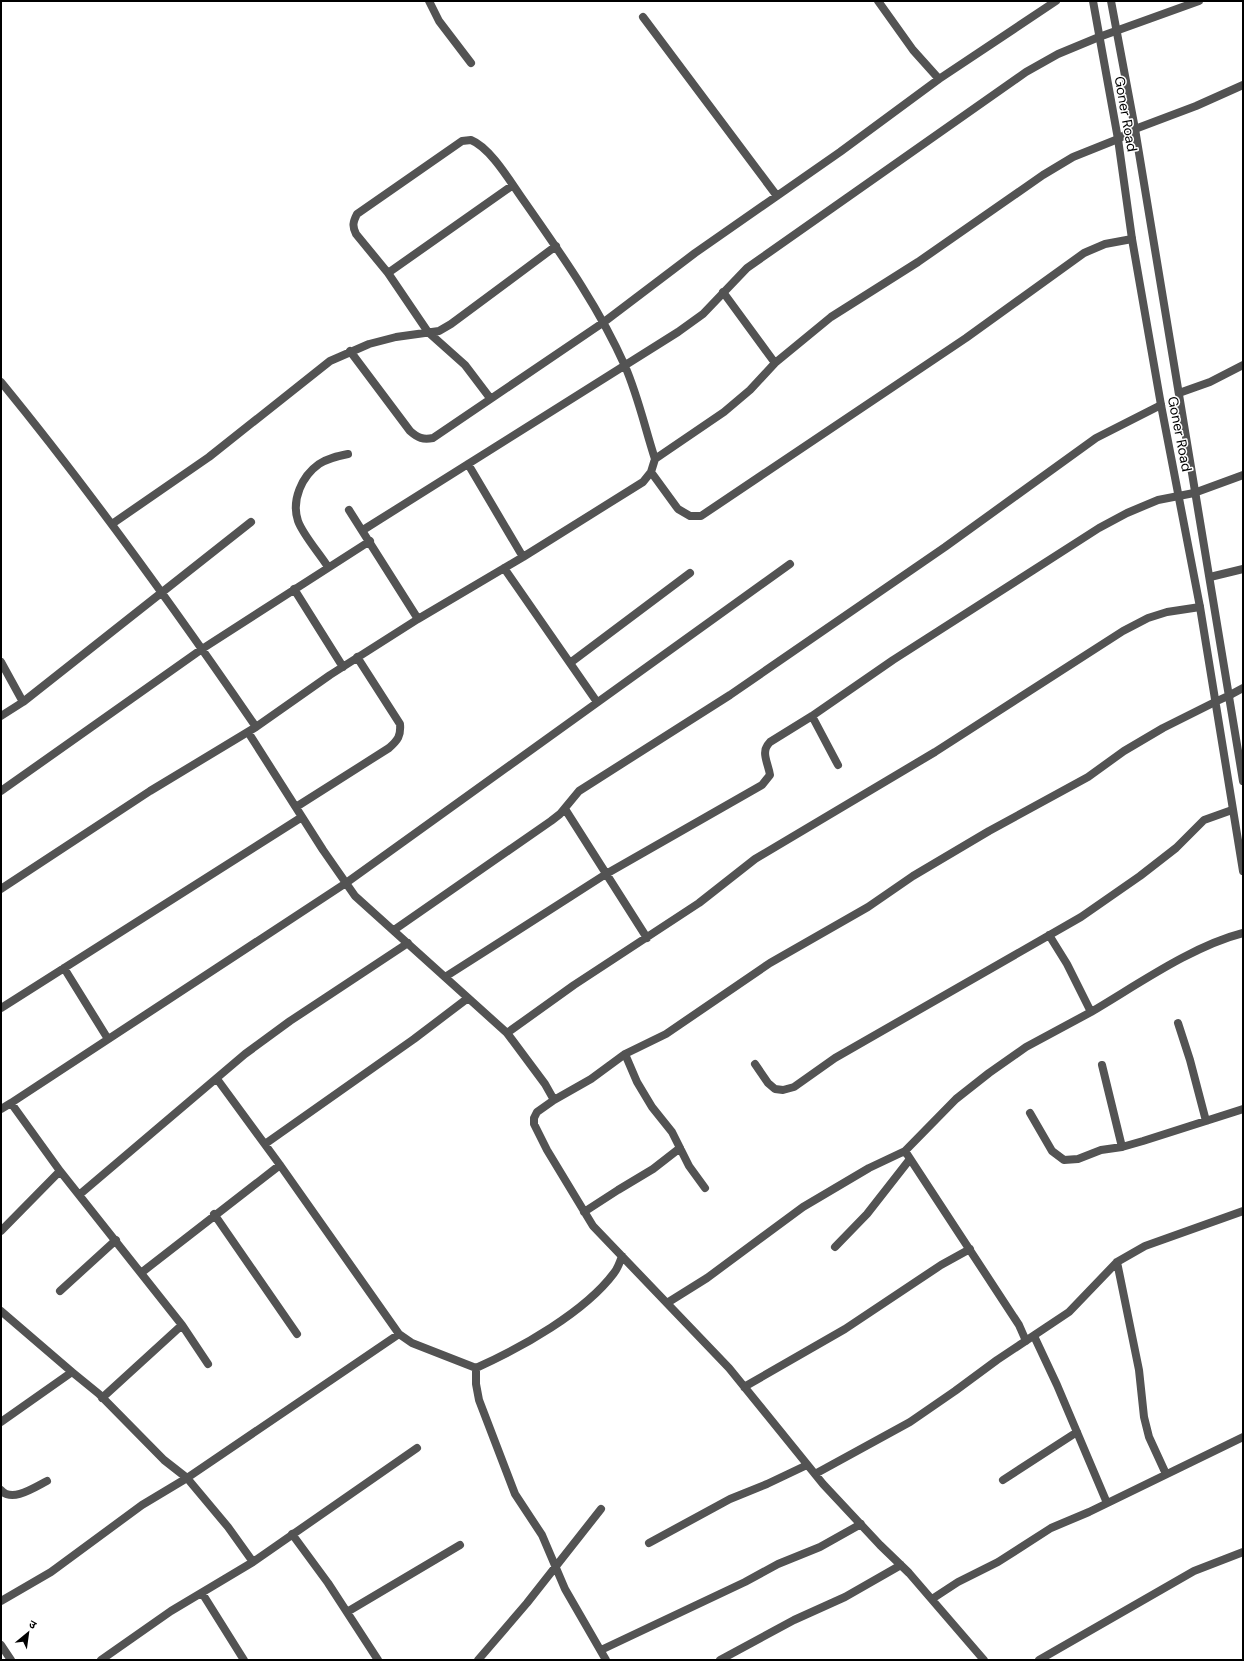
<svg xmlns="http://www.w3.org/2000/svg" width="1244" height="1661" font-family="'DM Sans','Noto Sans Devanagari',sans-serif">
<style>
.lines{fill:none;stroke-linecap:round;stroke-linejoin:round}
.service{stroke:#535353;stroke-width:8}
.minor{stroke:#535353;stroke-width:8}
.tertiary{stroke:#535353;stroke-width:8}
.labels{text-anchor:middle;stroke-width:3;stroke-linejoin:round;paint-order:stroke}
.street-label{font-size:14px;fill:#000;stroke:#fff}
</style>
<rect width="100%" height="100%" fill="#fff"/>
<g class="lines">
<!-- service -->
<path class="service" d="M429,1l10,20 32,42"/>
<!-- minor -->
<path class="minor" d="M878,1l35,49 26,29
M643,17l134,179
M388,273l125,-88
M723,292l52,71
M350,351l60,80c8,7 13,9 23,7l171,-116 91,-69 145,-101 99,-73 117,-78
M1,382c91,111 174,227 255,345
M1179,393l31,-11 33,-17
M655,459l69,-47 26,-22 25,-27 56,-46 87,-55 125,-87 30,-18 45,-18 17,-10 61,-23 47,-21
M468,464l55,93
M651,472l27,37 12,7h11l265,-178 118,-85 21,-9 27,-5
M349,510l69,109
M112,524l97,-67 121,-96 39,-17 27,-7 43,-6 12,-7 105,-78
M363,530l315,-198 25,-18 44,-46 279,-196 32,-18 41,-17 100,-36
M328,567c-8,-13 -25,-32 -30,-46 -7,-21 4,-45 21,-57 9,-6 19,-8 29,-10
M504,568l93,134
M1210,577l33,-8
M294,589l49,78
M1,662l22,40
M570,663l120,-90
M1230,695l13,-7
M1,716l22,-14 228,-180
M812,716l26,49
M248,732l75,118 32,46 152,137 38,51 9,16
M1,791l201,-142 168,-108
M296,807l93,-59c9,-8 12,-12 11,-24l-43,-67
M565,809l82,129
M1,889l149,-98 106,-64 74,-52 88,-56 105,-62 120,-75 8,-10 4,-13c-10,-31 -17,-63 -30,-93 -26,-59 -64,-112 -101,-165 -13,-18 -33,-53 -53,-61l-9,1 -105,73c-4,8 -5,12 -1,20l32,39 40,59 37,33 25,33
M394,930l157,-109 9,-7 19,-23 151,-96 215,-148 151,-109 65,-33
M64,968l44,71
M445,977l161,-103 156,-89 8,-10c-2,-13 -10,-23 0,-33l42,-26 81,-56 206,-132 28,-15 31,-13 36,-7 49,-18
M1,1008l301,-191
M1091,1012c46,-27 101,-66 152,-79
M1178,1023l12,37 16,61
M507,1033l67,-48 125,-82 56,-44 180,-107 188,-121 25,-13 19,-6 33,-5
M625,1054l12,28 15,25 20,25 17,34 16,22
M755,1064l13,19 7,6 8,1 11,-3 41,-29 246,-141 59,-41 36,-28 28,-28 28,-10
M1102,1065l20,82
M217,1079l63,86 119,169 13,9 64,25
M11,1103l335,-220 444,-319
M1,1109l10,-6 49,68 -59,60
M1030,1113l22,38 12,9 14,-1 23,-9 21,-3 21,-6 100,-32
M265,1144l149,-105 54,-41
M905,1151l114,174 7,16
M60,1171l122,154 26,39
M79,1195l166,-141 45,-33 118,-78
M584,1212l34,-22 35,-21 27,-21
M214,1214l83,120
M835,1247l32,-33 43,-55
M1117,1262l22,108 5,47 5,20 17,37
M141,1273l139,-108
M60,1291l56,-51
M667,1303l40,-25 96,-71 66,-39 36,-17 51,-52 33,-26 37,-26 65,-35 -24,-48 -18,-29
M1,1311l71,61
M1034,1336l23,49 50,118
M744,1387l101,-58 96,-64 29,-16
M102,1398l80,-73
M1,1422l71,-50 27,22 65,66 23,18 41,49 25,35
M815,1474l95,-52 45,-31 42,-31 72,-48 48,-50 28,-16 98,-35
M1003,1480l74,-48
M1,1490c11,13 34,-3 46,-9
M292,1534l36,49 50,77
M649,1543l81,-44 37,-15 40,-19
M202,1593l42,67
M932,1599l26,-17 40,-20 53,-34 38,-16 154,-75
M1,1601l50,-29 91,-67 45,-27 212,-144
M347,1612l113,-67
M1,1645l10,15
M601,1650l144,-68 33,-18 42,-17 41,-23
M101,1660l70,-49 82,-49 164,-114
M478,1660l49,-57 74,-94
M606,1660l-41,-71 -23,-54 -27,-41 -36,-94 -3,-16v-16c45,-20 109,-56 138,-95 4,-5 6,-11 8,-17
M720,1660l74,-40 51,-23 56,-32
M984,1660l-75,-87 -29,-28 -57,-61 -94,-116 -136,-142 -46,-76 -13,-26v-6l3,-6 17,-12 37,-21 34,-25 41,-20 104,-71 98,-56 45,-31 76,-45 99,-54 36,-26 39,-23 52,-26
M1039,1660l155,-89 49,-19"/>
<!-- tertiary -->
<path class="tertiary" d="M1093,1l25,138 14,100 29,166 39,202 43,264
M1111,1l24,128 108,652
M1215,702l15,-7"/>
</g>
<g class="labels">
<!-- street labels -->
<g class="street-label">
<text transform="translate(1126 114) rotate(80)" y="5">Goner Road</text>
<text transform="translate(1180 434) rotate(79)" y="5">Goner Road</text>
</g>
</g>
<!-- border -->
<rect width="1244" height="1661" fill="none" stroke="#000000" stroke-width="4"/>
<!-- north arrow -->
<g transform="translate(28 1633) rotate(29)" stroke="#ffffff" stroke-width="3" paint-order="stroke">
<path d="M0-3L7 15L0 10L-7 15Z" fill="#000000"/>
<text y="-6" font-size="11" font-weight="bold" text-anchor="middle" fill="#000000">उ</text>
</g>
</svg>
